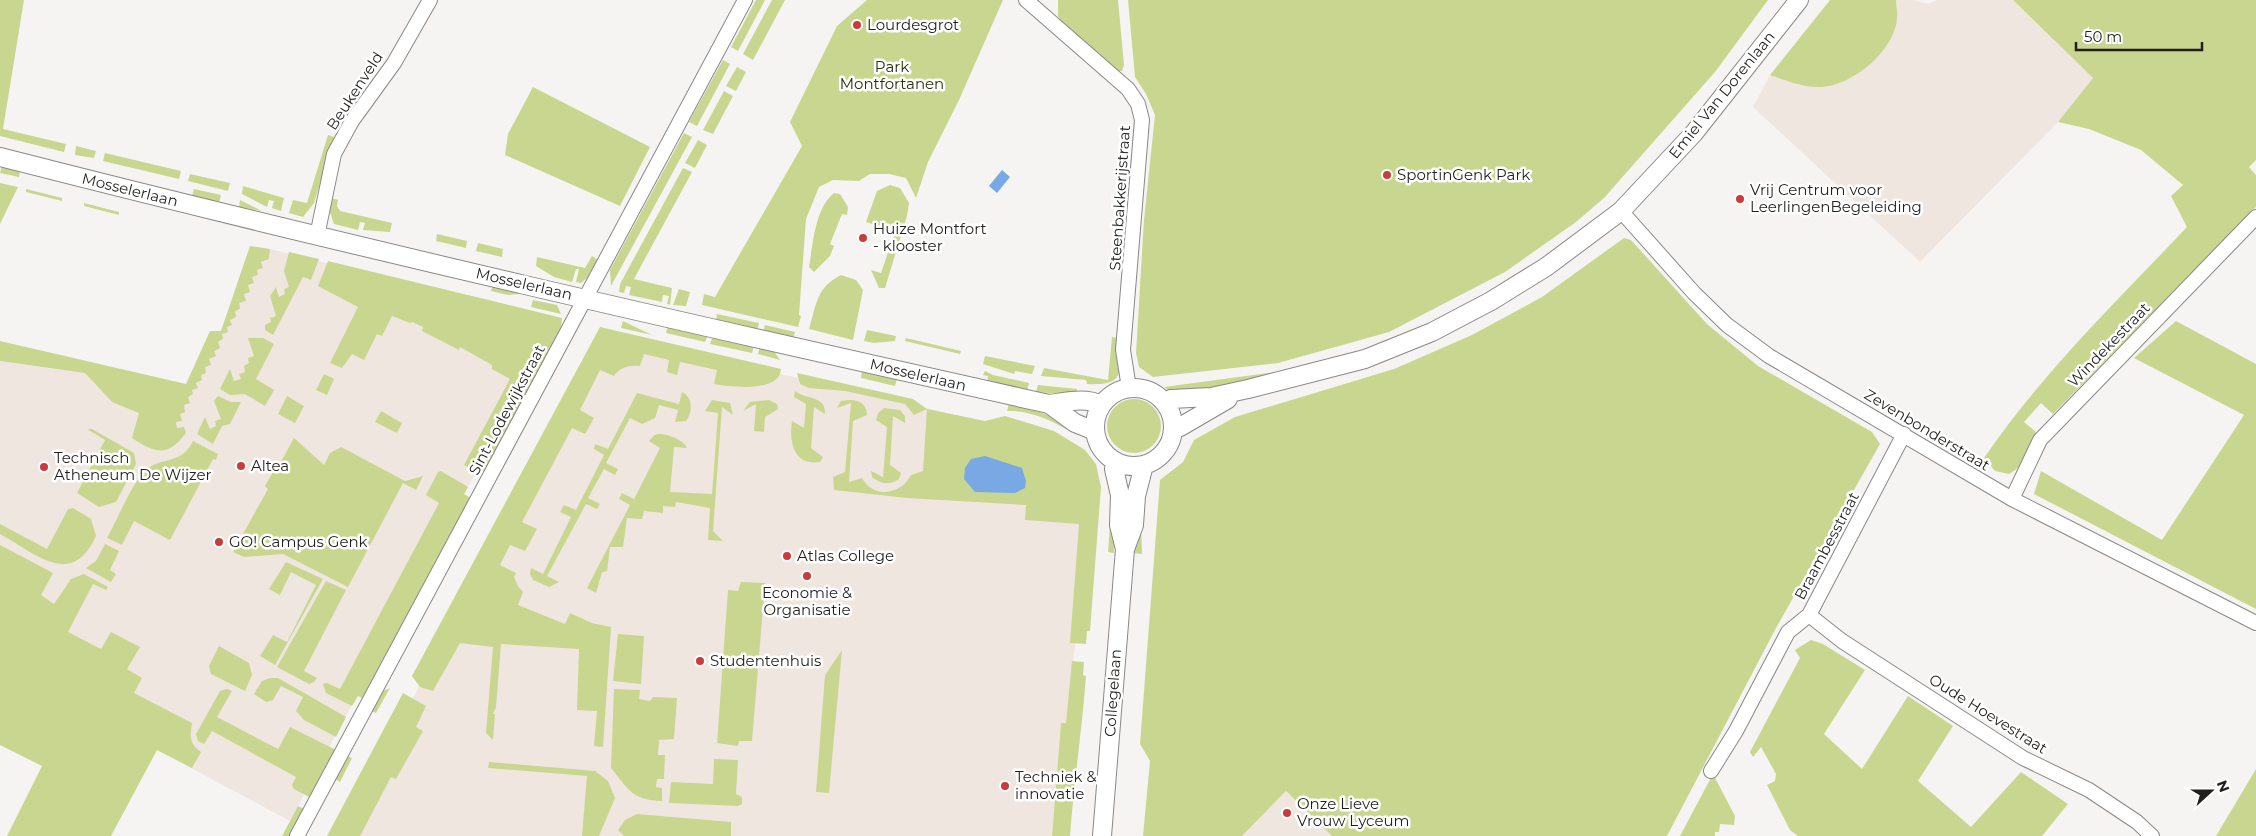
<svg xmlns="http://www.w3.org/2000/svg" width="2256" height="836" font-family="Montserrat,sans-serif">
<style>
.built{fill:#efe7df}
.green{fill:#c9d68f}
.water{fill:#78a9e5}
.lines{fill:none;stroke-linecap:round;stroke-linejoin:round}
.minor-casing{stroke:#8a8886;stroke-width:16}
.tertiary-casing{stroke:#8a8886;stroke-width:20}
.minor{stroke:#fff;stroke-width:14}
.tertiary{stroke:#fff;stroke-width:18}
.poi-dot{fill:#ca3b3e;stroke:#fff;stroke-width:2}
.labels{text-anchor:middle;stroke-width:5;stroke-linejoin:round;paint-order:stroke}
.poi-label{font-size:15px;fill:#201f1e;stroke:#fff;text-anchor:start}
.park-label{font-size:15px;fill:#2a2f0d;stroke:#fff}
.street-label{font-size:15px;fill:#201f1e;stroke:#fff}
</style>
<rect width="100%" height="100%" fill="#f6f4f2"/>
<!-- built -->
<path class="built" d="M1896,0h18l14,4 9,-4h76l80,78 -35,44 -138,140 -167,-155 17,-32 50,12 34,-10 43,-57z
M270,249l287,71 -41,81 -52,93 -174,327 -133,-71 -157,-66v-323l86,12 26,29 80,-12 60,-113 9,-15 8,-3z
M607,333l387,91 100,58 -28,242 -5,-1 -9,113h-712z
M1286,791l46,45h-90z"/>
<!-- green -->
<path class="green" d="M0,0h24l-21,129 63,15 -2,8 -64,-16z
M756,0h9l-27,51 -7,-4z
M772,0h13l-32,60 -10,-6z
M867,0h136l-44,100 -31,62 -12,36 -10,-20 -17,-4h-19l-11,7 -26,-1 -14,7 -13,32 -7,96 2,1 -3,11 -96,-22 2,-11 11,3 87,-151 -12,-24 47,-96z
M1058,0h60l6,65 -2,6h-5l-53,-45 -6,-10z
M1128,0h640l-53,72 -111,126 -28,24 -71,50 -116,60 -111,31 -125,14 -14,-10 -3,-14 8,-133 11,-105 -9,-21 -11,-17z
M1830,0h66c0,6 2,13 1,19 -3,33 -47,69 -79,68 -16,0 -33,-7 -48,-12z
M2013,0h243v160l-7,7 7,8v32l-203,207 -12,-11 -17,19 12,10 -18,36 -9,6 -14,-3 -11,-13c59,-86 132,-156 203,-231l-16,-31 12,-11 -42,-35 -52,-21 -31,-7 35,-44z
M723,60l7,4 -33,62 -8,-4z
M737,67l9,5 -10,19 -10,-5z
M533,87l117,60 -30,59 -115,-51 3,-21z
M724,91l9,5 -20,38 -10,-4z
M684,133l8,4 -81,149 -1,-16z
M328,135l6,2 -20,66 -11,14 -14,-4 4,-13 14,3z
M698,140l9,5 -12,23 -10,-5z
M76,146l20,5 -2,7 -19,-3z
M105,153l76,18 -2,8 -76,-18z
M2,165l18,5 -1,7 -19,-4z
M683,168l9,4 -58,107 38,9 -2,17 -3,-1 2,-8 -6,-1 -1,7 -33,-7 2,-8 -5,-1 -2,7 -5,-1 1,-8z
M190,174l40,9 -2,8 -40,-10z
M0,183l18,4 -18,37z
M890,185l10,3 9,15 -2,13 -22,72h-6l-8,-18 10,3 14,-41 -29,-10 11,-31z
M243,186l41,12 -3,13 -9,-3 2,-7 -5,-1 -2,7 -25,-13z
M26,189l36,9v3l-36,-9z
M194,189l27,6 -2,8 -27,-7z
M834,193l6,1 8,13 -1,8 -5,-1 -12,30 4,2 -4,10 -16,16 -5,-5c4,-23 6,-59 25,-74z
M331,198l7,2 -1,6 3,5 52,12 -2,9 -27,-2 2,-7 -5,-1 -2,8 -24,-6 -5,-15z
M240,200l22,11 -23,-4z
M84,203l35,9v3l-35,-9z
M437,234l30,7 -1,7 -30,-7z
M1624,238l7,2 76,84 51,42 114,66 8,12 -104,184 -109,208h-335l-46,-45 -44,45h-99l7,-75 -10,-17 20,-264 23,-18 11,-22 41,-23 159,-48 78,-34 70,-38z
M478,243l25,6 -1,8 -26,-6z
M250,246l20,3 -1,10 -8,3 2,6 -6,2 1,5 -6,2 2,6 -6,2 2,7 -6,2 2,7 -7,2 1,6 -5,2 1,6 -6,3 2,5 -5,2 1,5 -6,2 1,5 -5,3 2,6 -6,3 2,5 -7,3 2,6 -6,2 1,6 -5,2 1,5 -6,3 2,5 -6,2 1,4 -5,3 2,6 -6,2 1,7 -5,2 2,7 -6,1 1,6 7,-1 2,6c-19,25 -31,20 -54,5l7,-25 -27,-11 -27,-29 -85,-12v-20l186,43 24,-53h11z
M289,252l30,7 -8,21 -8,-3 -30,58 -8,-5v-5l6,-3 -1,-4 6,-2 -6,-20 6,-9 3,10 6,-3 -1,-5 5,-2 -5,-16z
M592,256l6,4 -11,18 -6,5 -5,-1 3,-13h-3l-4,13 -18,-5 -18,-11 1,-9 48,11z
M328,261l234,57 -1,10 -76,143 -6,-3 -2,3 -13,-6 46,-86 -18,-10v-4l-32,-18 -1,3 -37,-19 1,-4 -11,-5 -2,1 -18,-7 -10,20 -5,-2 -13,26 -12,-6 -10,14 -12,-5 28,-56 -40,-21z
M841,275l15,5 7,10 -10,50 -44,-11c8,-26 7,-41 32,-54z
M493,284l37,9 -22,2 -17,-4z
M679,289l11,3 -4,14 -13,-1z
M533,300l24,5 4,9 -30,-7z
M717,314l42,9 -2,8 -41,-10z
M623,321l29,14 -31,-7z
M2176,321l80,43v245l-222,-115 7,-23 121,69 82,-125 -110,-57z
M668,325l40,10 -3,7 -39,-9z
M765,325l30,7 -2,7 -30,-7z
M600,327l181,42c-1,24 -50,18 -67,15l3,-14 -37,-8 -3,13 -10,-3 2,-12 -25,-6 -4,12c-11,-1 -20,1 -26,10l-14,-6 -20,40 14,8 -9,16 -13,-6 -50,94 15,7 -12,22 -15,-6 -10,20 16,8 -2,4 4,9 5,6 -5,13 47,19 5,-11 22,10 19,4 -8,120 -9,-1 3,-35 -20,-1 2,-61 -78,-5 -5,63 -3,7h2l-2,26 -7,-7 7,-86 -33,-4 -27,48 -13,-4 -8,-11z
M867,330l29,6 -1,5 -21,2 -10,-2z
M713,336l41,10 -2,7 -42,-9z
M1112,337l6,1c2,33 10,48 -31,46l-1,-4 -45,-4 3,-8 64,12z
M248,338h15l11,6 -18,35 18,11 -9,16 -20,-12 -15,1 -10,-6 10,-20 4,12 7,-2 -2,-5 6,-2 -1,-6 5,-3 -1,-5 6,-2z
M906,338l55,13 -1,3 -55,-13z
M760,346l13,4 7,10 -22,-6z
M985,356l50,10 -3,8 -17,-3 -1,3 -31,-10z
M862,370l35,9 -2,7 -34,-8z
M985,371l8,4 36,8 -2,8 -40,-8 1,-7 -5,-1z
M1284,371l-46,11 -18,9 -48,2 -8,-6z
M797,373l116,26 14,10 58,12 20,-5 49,15 31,19 11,14 5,23 -11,144h-3l-1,13 -16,-1 9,-119 -54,-4 1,-15 -119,-7 -73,-8 -1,-13 12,-5 6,-69 -14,5 4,-7c13,-3 26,0 26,14l-14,6 -4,61 13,-4c11,21 39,17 49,-3l12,-4 4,-62 -13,6 -9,-11 -60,-13 -36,-3 -9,-4z
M324,374l10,5 -7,16 -11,-5z
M1038,385l39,4v6l-41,-3z
M795,391c11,9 31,4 30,23l-11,-7 -3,41 12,9 -3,5c-27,4 -31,-21 -28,-41l12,7 2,-24 -12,-7z
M682,392c11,5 11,20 4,29l-11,1 3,-12 -19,-5 -4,13 -13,6 -12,-6 -24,45 12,6 -3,6 -11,-6 -16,29 12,6 -3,5 -11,-5 -39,72 12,6 -10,5 -16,-7 -3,-6 1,-6 12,6 28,-57 -11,-5 4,-7 12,5 28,-55 -10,-6 1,-5 13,5 29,-56 42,11z
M218,396l13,6h10l-11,22 -8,2 -9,18 -16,-10 8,-17 5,12 6,-3 -1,-5 6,-2 -7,-18z
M287,396l17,10 -9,17 -17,-9z
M1107 426a27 27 0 1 1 54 0a27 27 0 1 1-54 0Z
M712,400l18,3 3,12 -11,-8 -9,124 10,10 -15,-1 2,-32 -34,-6 -1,5 -12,-1v7l-19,-2 -2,8 -15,-1 -4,29h-13l-3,24 -5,1 -6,21 -9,-5 43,-83 -11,-6 3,-6 12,6 26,-51 -11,-7c1,-1 4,-5 6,-6 7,-4 30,5 32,13l-13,-1 -4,45 42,2 6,-81 -13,-2z
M769,400l8,4 1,5 -13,8 -1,15 -10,-1 2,-27 -13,7 7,-9z
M1009,403l46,14 14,8 -3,4c-17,-10 -39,-19 -59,-18z
M884,408l16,2 5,6v7l-12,-7 -3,49 11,8 -2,6c-10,7 -18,5 -27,-2l-1,-6 12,6 4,-50 -11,-7 2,-7z
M381,411l21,12 -5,10 -22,-11z
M87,429h5l42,24 2,11 -20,38 -17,5 -22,-14 28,-53z
M294,438l30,27 6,-12 11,-6 64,34 18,-5 -7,14 -13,-7 -55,104 -65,-33 -39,3 -11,-5 35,-63 -3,-3 9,-16 3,-1z
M193,441l25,13 -2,6 -3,-1 -43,81 -36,-19 -12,24 -15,-7c10,-18 23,-50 36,-65 15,-18 38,-6 50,-32z
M441,471l27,16 -4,7 7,4 -107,201 -6,-3 -6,10 -26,-13 -3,-9 4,-1 13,6 99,-186 -13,-8 12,-23z
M73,508l18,11 5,17c-24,53 -60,18 -96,-2v-10l47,25 21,-40z
M1141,524l1,30 -9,-1z
M1110,525l4,7v21l-6,-1z
M105,544l14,7 -9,19 6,4 -5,8 -25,-14 10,-7z
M0,545l53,28 -12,22 13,9 17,-25 13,-5 24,13 -2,3 -13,-6 -25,48 33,17 10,-17 29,15 -13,22 15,9 -8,15 58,30c-2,13 -3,21 9,29l-9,16 -35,-18 -46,86h-104l35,-70 -42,-21z
M286,562l37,17 -48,86 -15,-9 13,-21 14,7 29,-57 -25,-13 -11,23 -11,-6z
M326,581l20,9 -42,81 13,7 -3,4 -5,2 -32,-17z
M741,582l24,1 -13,158h-13l-1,5 -21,-3 11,-153 10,1z
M618,634l26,2 -3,48 -28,-3z
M1811,640l12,4 42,26 -41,64 38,35 46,-73 45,30 -35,55 53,46 50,-55 47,32 -26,32h-244l-8,-6 -23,-45 8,-4 1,-7 -15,-27 -8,10 -3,-5 50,-94 -5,-8z
M219,646l30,17 3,12 -7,16 -34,-17 -2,-8z
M842,650l-13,143 -13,-1 9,-117z
M1072,661l12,1 -1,13 3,1c-4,54 -12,106 -16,160h-18l9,-113h5z
M270,678h8l68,39 -10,20 -32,-17 -8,-9 7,-14 -22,-11 -8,14 -7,2 -12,-8 8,-13z
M390,688l-14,25 -5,-2 12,-20z
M227,689l5,2 -15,26 61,32 12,-22 46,23 -25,48 -17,-9 -2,-4 4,-8 -84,-46 -8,13 -6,-3 -2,-7 24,-43z
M614,689l26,1 -1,9 11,2 3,-4 24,1 -3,41 -15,1 -1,15h7l-1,24h-7l-1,8 6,1v13c-30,-1 -33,-11 -51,-33z
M403,693l23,13 -10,21 7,4 -27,48 -5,-2 -31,59h-33z
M347,756l5,2 -12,24 -5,-3z
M714,759l24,1 -2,34 6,3v7l-4,2 -69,-3 2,-21 42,2z
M489,762l106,9 13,10 7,17 -16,38h-17l5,-60 -99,-8z
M2256,769v67h-40z
M1713,774l22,42 -1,9 -14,-1 -1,8h-4v4h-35z
M298,806l6,3 -14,27h-8z
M637,814l94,8v14h-107l-6,-6 7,-10z"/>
<!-- water -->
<path class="water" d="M1002,170l8,7 -13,16 -8,-7z
M985,456l37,12 4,13 -1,7 -10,5 -40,-1 -11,-13 1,-11 6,-9z"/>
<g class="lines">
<defs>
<path id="minor" d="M1026,0l102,89 10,15 4,16 -19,230 6,38
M1621,211l73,82 33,32 42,31 243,143 244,124
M317,236l17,-82 18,-33 42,-58 36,-63
M2012,499l28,-59 216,-223
M1809,615l33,26 181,117 66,32 48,32 15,14
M1711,771l25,-40 52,-99 21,-17 95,-181
M297,836l448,-836"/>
<path id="tertiary" d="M0,157c348,89 698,169 1049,247 17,-2 37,-7 52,1
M1095 427a39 39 0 1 1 78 0a39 39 0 1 1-78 0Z
M1165,402l6,-3 40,-2 37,-8 117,-30 67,-27 59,-31 55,-34 75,-56 73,-78 105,-133
M1049,404l26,19 20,8
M1174,429l6,-2 48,-28
M1116,462l-2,7 6,26 -1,30 6,24
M1102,836l23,-287 9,-24 2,-29 8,-31"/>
</defs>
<!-- minor casing -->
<use href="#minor" class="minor-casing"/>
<!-- tertiary casing -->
<use href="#tertiary" class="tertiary-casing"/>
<!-- minor -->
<use href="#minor" class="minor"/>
<!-- tertiary -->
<use href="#tertiary" class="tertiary"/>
</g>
<!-- markers -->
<g class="poi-dot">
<circle cx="857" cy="25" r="5"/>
<circle cx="1387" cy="175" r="5"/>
<circle cx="1740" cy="199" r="5"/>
<circle cx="863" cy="238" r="5"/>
<circle cx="241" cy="466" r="5"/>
<circle cx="44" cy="467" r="5"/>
<circle cx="219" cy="542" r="5"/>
<circle cx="787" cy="556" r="5"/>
<circle cx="807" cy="576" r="5"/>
<circle cx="700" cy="661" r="5"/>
<circle cx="1005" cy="786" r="5"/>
<circle cx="1287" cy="813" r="5"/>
</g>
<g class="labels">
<!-- poi labels -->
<g class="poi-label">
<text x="867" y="30">Lourdesgrot</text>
<text x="1397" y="180">SportinGenk Park</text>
<text x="1750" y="195">Vrij Centrum voor<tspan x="1750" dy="17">LeerlingenBegeleiding</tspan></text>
<text x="873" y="234">Huize Montfort<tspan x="873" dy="17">- klooster</tspan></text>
<text x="54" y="463">Technisch<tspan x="54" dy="17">Atheneum De Wijzer</tspan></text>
<text x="251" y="471">Altea</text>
<text x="229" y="547">GO! Campus Genk</text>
<text x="797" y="561">Atlas College</text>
<text x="807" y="598" text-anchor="middle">Economie &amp;<tspan x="807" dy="17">Organisatie</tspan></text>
<text x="710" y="666">Studentenhuis</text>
<text x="1015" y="782">Techniek &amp;<tspan x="1015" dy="17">innovatie</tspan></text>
<text x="1297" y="809">Onze Lieve<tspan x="1297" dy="17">Vrouw Lyceum</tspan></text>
</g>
<!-- park labels -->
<g class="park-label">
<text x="892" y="72">Park<tspan x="892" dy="17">Montfortanen</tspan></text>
</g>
<!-- street labels -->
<g class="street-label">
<text transform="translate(355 91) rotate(-57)" y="5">Beukenveld</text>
<text transform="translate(1722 95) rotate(-51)" y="5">Emiel Van Dorenlaan</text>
<text transform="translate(130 190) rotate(14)" y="5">Mosselerlaan</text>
<text transform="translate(1120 198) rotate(-86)" y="5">Steenbakkerijstraat</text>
<text transform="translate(524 284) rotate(13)" y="5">Mosselerlaan</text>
<text transform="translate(2109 345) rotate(-46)" y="5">Windekestraat</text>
<text transform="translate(918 375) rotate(13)" y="5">Mosselerlaan</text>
<text transform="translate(507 410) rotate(-62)" y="5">Sint-Lodewijkstraat</text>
<text transform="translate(1927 430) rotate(31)" y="5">Zevenbonderstraat</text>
<text transform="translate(1827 546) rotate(-62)" y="5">Braambesstraat</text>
<text transform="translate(1113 693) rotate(-86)" y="5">Collegelaan</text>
<text transform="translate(1988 714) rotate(32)" y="5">Oude Hoevestraat</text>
</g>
</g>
<!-- north arrow -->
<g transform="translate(2211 791) rotate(69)" stroke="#ffffff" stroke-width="4" paint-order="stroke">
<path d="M0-4L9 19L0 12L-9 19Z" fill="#201f1e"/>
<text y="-8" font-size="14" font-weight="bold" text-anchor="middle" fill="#201f1e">N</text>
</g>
<!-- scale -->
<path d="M2076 42v8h126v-8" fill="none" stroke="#201f1e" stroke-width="2.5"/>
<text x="2084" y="42" font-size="15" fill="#201f1e" stroke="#ffffff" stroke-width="4" paint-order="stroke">50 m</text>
</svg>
